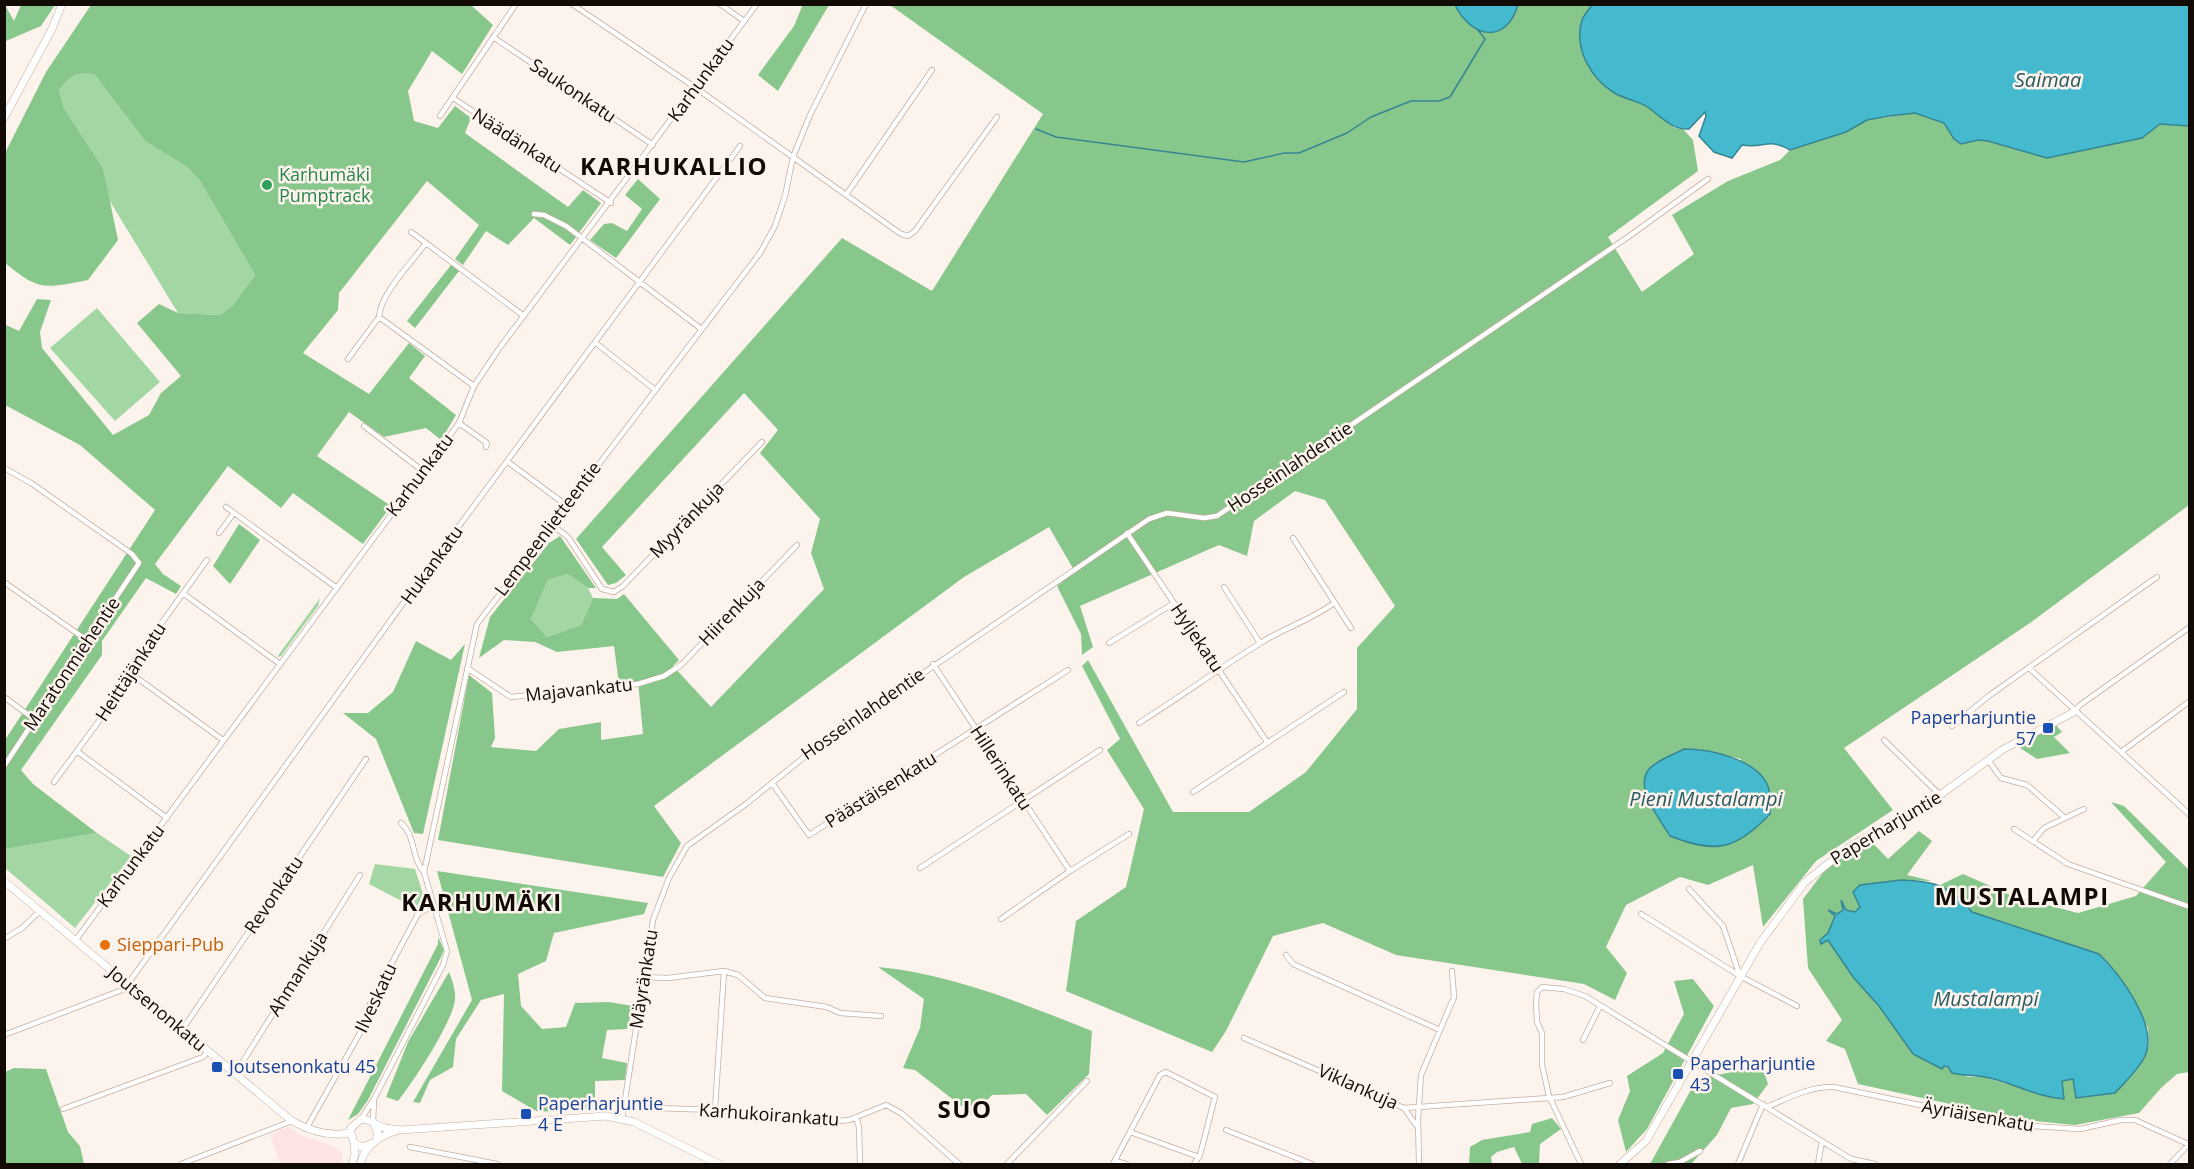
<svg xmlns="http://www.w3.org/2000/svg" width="2194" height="1169" font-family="'Open Sans',sans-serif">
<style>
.commercial{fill:#fee3e4}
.green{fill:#a2d7a4}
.forest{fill:#88c78c;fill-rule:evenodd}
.water{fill:#45bace;stroke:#358592;stroke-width:1.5}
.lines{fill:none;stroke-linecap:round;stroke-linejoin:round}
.stream{stroke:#358592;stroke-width:1.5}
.street-casing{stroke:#c4ae9f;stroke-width:6}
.secondary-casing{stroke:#c4ae9f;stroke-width:8}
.street{stroke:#fff;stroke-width:4.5}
.secondary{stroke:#fff;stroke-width:7}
.leisure-dot{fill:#2e9e5b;stroke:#fcf3ec;stroke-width:2}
.transit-dot{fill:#1a4fb4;stroke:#fcf3ec;stroke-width:2}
.food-dot{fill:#e8710a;stroke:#fcf3ec;stroke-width:2}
.labels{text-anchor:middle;stroke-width:5;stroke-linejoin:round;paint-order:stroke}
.street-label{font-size:18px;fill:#110a05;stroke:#fcf3ec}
.leisure-label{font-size:18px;fill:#27864d;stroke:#fcf3ec;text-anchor:start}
.transit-label{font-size:18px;fill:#164399;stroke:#fcf3ec;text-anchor:start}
.food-label{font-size:18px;fill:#c56008;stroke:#fcf3ec;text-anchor:start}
.water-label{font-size:20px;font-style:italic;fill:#2a5a63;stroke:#fcf3ec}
.district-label{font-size:24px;font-weight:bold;letter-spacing:1.5px;fill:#110a05;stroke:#fcf3ec}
</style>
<rect width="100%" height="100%" fill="#fcf3ec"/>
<!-- commercial -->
<path class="commercial" d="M288,1127l15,9 30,10 9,7v11h-62l-10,-29z"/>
<!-- green -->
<path class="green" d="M82,72l12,2 51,67 42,26 13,14 55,94 -22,30 -13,10 -42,-2 -70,-115 -5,-30 -39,-60 -5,-18 10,-14z
M97,308l63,74 -45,39 -65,-73z
M567,574l21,14 5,10 -12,27 -34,12 -16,-18 17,-39z
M320,598l-2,8 -37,50 -4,1z
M97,833l34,23 -56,72 -70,-60 -1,-19z
M375,864l40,5 9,28 -9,11 -46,-24z"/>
<!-- forest -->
<path class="forest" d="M803,4l26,1 -51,86 -20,-16 36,-49z
M5,5l9,16 7,-16h34l-14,21 -35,15z
M91,5h380l22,20 -31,49 -30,-23 -24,40 6,30 24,7 17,-22 16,12 -6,15 103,74 15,-17 18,13 -31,42 -36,-27 -26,27 -22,-14 -23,34 -8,-6 24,-34 -52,-44 -88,112 -1,17 -35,43 66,41 40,-51 16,13 -16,22 47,37 -15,25 -15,-12 -42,9 -35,-25 -32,44 74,50 -28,38 -70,-51 -12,15 -53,-42 -73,98 8,10 18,12 -5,8 -30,-16 -44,63v14l-81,115 12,14 64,49 -92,16v-109l150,-230 -75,-65 -75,-40 -1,-81 15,7 18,-32 14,1 -11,32 2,16 71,87 36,-20 12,-22 20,-17 -44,-53 22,-19 19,9 42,2 13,-10 22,-30 -55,-94 -13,-14 -42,-26 -51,-67c-18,-3 -25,2 -35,16l5,18 39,60 15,72 -30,40c-42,8 -48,12 -83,-17v-110l41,-81z
M890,5h565c8,15 16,20 31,28l31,-24 1,-4h74l-10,15 16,61 19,13 29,12 29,22 8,1 10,11 5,31 -90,66 34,55 52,-38 -22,-39 56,-34 52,-21 10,-10 55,-18 22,-12 48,-7 11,2 18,8 10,16 7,5 17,-4 10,1 59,17 95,-20 18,-14 29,2v379l-159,118 -186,125 49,62 -77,51 -53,66 -10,-62 -45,20 -28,-8 -54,28 -20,42 21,26 -12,27 -31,-16 -188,-29 -73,-32 -50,13 -47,95 -14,21 -146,-61 10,-70 50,-34 18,-78 -37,-59 13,-11 -38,-73 6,-6 85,152h76l57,-40 51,-63v-61l38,-42 -70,-106 -30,-9 -41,30 -7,35 -28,-11 -139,61 13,41 -11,8 -1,-21 -24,-48 18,-14 -26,-45 -85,50 -310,229 27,37 -18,34 -225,-37 31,-165 23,18 3,45 -4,9 45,4 23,-22 42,-7v18l42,-6 -5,-53 -19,3 -5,-38 -57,6 -22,-10 -31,-2 -25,18 11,-41 59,-74 11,-7 36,52h-8l-21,-14 -19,6 -17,39 16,18 34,-12 12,-27 24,1 7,-5 55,66 -6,6 38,41 113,-118 -13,-36 9,-34 -60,-66 18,-23 -34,-37 -142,154 24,28 -10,8 -8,2 -32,-46 266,-301 90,53 111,-177zM1698,749l43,10 1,80z
M638,179l22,20 -44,59 -26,-18 14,-16 8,-1 15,8 15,-22 -17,-14z
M451,265l8,6 -44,57 -8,-7z
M239,524l21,16 -30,44 -17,-18z
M416,641l35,19 14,-16 -42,190 -9,-1 -38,-94 -33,-26h25l25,-21z
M2056,725l6,7 -8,5 16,16 -33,6 -20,-13z
M2111,802l13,4 65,64v202l-12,2 -16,14 -22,25 -64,12 -51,-5 -166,-36 -13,-35 -19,-8 16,-21 -34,-52 -5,-69 22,-29 44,-31 19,20 31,-28 13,10 -25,34 25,6 -31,-1 -41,5v22l-5,5 -10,-2 -2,-6v6l-6,4 -6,-1 4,3 -7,17 -8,7 1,3 7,-4 25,38 26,29 34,48 29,15 1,-3 25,11h16l23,7 66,-6 72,-21 4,-12 -1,-17 -28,-51 -21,-23 -127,-42 -11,-15 -21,-12 23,-11 50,22 65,17 58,-17 30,-34z
M437,871l211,32 -4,11 -90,19 -8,28 -28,13 3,32 21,23 24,-2 9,-24 34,-1 24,4 -6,23 -20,1 -5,28 25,5 -2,17 -30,1v27l-57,4 -36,-21 2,-97 -23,6 -25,39 -3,28 -23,13 -10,23 -7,-1 59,-102z
M438,937l6,13 -3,7 -73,143 -10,14 -10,6 90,-176z
M878,967c74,7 146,37 214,64l-3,43 -42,41 -21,-21 -34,1 -19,20 -58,-45 -12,-2 17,-40 4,-29z
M449,972c3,8 7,19 6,27 -1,21 -43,85 -57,102l-12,-4 22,-55z
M1693,979l21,27 -67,123 -21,23 -8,-32 12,-29 -3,-15 36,-23 21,-39 -10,-33z
M1762,1066l6,18 -15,20 -22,4 -14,27 -26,29h-41l47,-85z
M14,1068l32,1 22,63 12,14 4,18h-79v-92z
M1552,1118l9,11 -21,15 -1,20h-17l-8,-17 -17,5 -6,5 1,7h-23l1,-17 12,-7 48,-8 2,-8z"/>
<!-- water -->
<path class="water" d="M1455,5h63c-12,40 -47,33 -63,0z
M1592,5h597v121l-29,-2 -18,14 -95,20 -59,-17 -10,-1 -17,4 -7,-5 -10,-16 -29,-10 -26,3 -22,4 -21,12 -56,18c-22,-13 -26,-1 -48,-5l-10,13 -18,-6 -15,-16 7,-20 -1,-4 -16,17c-18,1 -28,-13 -43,-23 -9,-5 -20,-7 -30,-12 -24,-14 -43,-45 -34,-74 2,-5 7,-11 10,-15z
M1684,749c26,0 73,10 84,37 3,9 2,19 2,28 -34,36 -54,40 -100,22 -9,-15 -34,-46 -23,-64 7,-11 26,-17 37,-23z
M1901,880c32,1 50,5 71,32l127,42c21,20 60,72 46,102 -6,13 -20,26 -30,37l-39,5 -3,-19 -11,2 2,18c-29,-2 -51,-17 -79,-22 -11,-2 -22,-1 -33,-4l-4,-6 -4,-1 -2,3 -29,-15 -34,-48 -26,-29 -25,-37 -7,4 -1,-4 8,-7 7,-17 -7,-6 9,4 6,-4 -2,-10 5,10 9,2 5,-5 -7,-15 7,-7z"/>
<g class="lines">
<!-- stream -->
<path class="stream" d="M1036,129l20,8 188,25 40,-9h15l48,-20 24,-16 40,-16h28l11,-4 35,-58 -8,-10"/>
<defs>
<path id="street" d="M572,4l124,84 205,146 7,2 7,-5 82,-114
M720,4l24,17
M493,37l160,108
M453,98l158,105
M440,116l76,-112
M846,195l86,-125
M534,214l10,1 22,11 134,102
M411,232l15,11
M379,317c1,-23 33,-55 47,-74l98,73
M597,344l57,45
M348,359l31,-42 95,69
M459,423l28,20 -1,4
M364,426l59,45
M508,462l58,43
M4,468l27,15 101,71 7,9 -135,203
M226,507l111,81
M551,524l17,13 34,52 12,3 9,-6 139,-144
M219,533l15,-20
M1127,533l140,209
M1293,538l58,90
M4,582l84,59
M1224,587l36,56
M184,594l96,70
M1109,643l65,-40
M933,664l137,207
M467,668l44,29 127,-13 26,-8 17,-11 116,-120
M2029,668l161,147
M133,675l90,65
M4,697l30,22
M2074,712l6,-7 110,-78
M1139,723c41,-26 81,-55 123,-81 24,-15 49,-22 72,-39
M1952,726l38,-31 167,-118
M1884,740l56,55
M78,752l89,66
M2121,752l69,-51
M1988,760l13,18 26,7 38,33
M54,782l79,-107 2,-15 72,-100
M772,783l37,52 259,-165
M1193,792l151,-100
M401,823c15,13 10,35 23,49
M2014,829l54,35 122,43
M2033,841l11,-13 40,-19
M920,868l180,-118
M1689,889l34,37 17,50
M1641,914l99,62 57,30
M1001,919l69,-48 59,-37
M4,939l18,-11 17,-16
M75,941l384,-518 15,-37 24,-36 259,-346
M1286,955l7,9 147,66
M644,977l24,1 56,-7 14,4 27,23 62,9 13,6 41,3
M182,1030l184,-271
M4,1035l118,-45 5,-5 321,-444 292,-395
M1244,1038l160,70 159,-11 47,-14
M1583,1040l17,-34
M235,1074l125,-199
M626,1107l89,3 123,11 11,-1 37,-15 15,8 58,51
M1767,1107c21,-9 43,-21 67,-20l181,38 65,4 41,-9h14l53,24
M1404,1108l12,17
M63,1109l140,-52 5,-6
M715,1110l9,-139
M856,1117l3,10 1,37
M361,1119l13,-20 69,-134 4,-14 -23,-79 53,-248 283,-371 15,-27 10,-30 8,-39 17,-42 56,-111
M622,1119l31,-199 16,-42 18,-32 59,-42 78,-63 325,-222 18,-6 37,5 13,-2 411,-279 80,-58
M373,1122l1,-23
M306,1129l59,-105 4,-18 49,-92 16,-9
M1226,1130l86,34
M1130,1132l69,25
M410,1147l87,17
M1115,1161l11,3
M181,1164l111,-43
M1007,1164l80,-83
M1113,1164l47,-89 6,-3 49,25 -15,58 -6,9
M1419,1164l-1,-45 3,-44 33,-78 -2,-26
M1581,1164l-32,-68 -7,-31v-32l-5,-11 -1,-19 1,-11 5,-5 22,2 21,7 266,163 24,5
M1668,1164l12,-2 20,-11
M1738,1164l25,-60
M1818,1164l4,-23
M2170,1164l20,-21"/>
<path id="secondary" d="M4,118l48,-89 10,-25
M4,881l288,240c18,10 36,16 57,12
M373,1122l5,11 -3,9 -13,5 -8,-4 -4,-14 11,-10c10,0 15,7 24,9 5,1 11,1 16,2l205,-14 28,6 85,42
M352,1164l3,-10 -1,-11
M360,1164c5,-17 19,-28 36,-33
M1620,1164l26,-23 114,-198 45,-61 44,-35 91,-52 62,-45 72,-38"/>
</defs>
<!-- street casing -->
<use href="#street" class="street-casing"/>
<!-- secondary casing -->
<use href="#secondary" class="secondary-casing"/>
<!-- street -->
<use href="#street" class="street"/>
<!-- secondary -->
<use href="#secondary" class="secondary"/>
</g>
<!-- markers -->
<circle class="leisure-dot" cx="267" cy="185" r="6"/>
<g class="transit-dot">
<rect x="2042" y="722" width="12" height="12" rx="3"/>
<rect x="211" y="1061" width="12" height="12" rx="3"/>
<rect x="1672" y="1068" width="12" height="12" rx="3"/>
<rect x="520" y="1108" width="12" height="12" rx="3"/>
</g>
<circle class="food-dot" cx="105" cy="945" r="6"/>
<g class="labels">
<!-- street labels -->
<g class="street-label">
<text transform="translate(701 80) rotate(-54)" y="6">Karhunkatu</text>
<text transform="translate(573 91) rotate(34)" y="6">Saukonkatu</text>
<text transform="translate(517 141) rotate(33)" y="6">Näädänkatu</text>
<text transform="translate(1290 467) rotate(-34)" y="6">Hosseinlahdentie</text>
<text transform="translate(420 475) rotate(-53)" y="6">Karhunkatu</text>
<text transform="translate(687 520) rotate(-46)" y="6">Myyränkuja</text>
<text transform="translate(548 529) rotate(-53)" y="6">Lempeenlietteentie</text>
<text transform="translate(432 565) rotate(-54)" y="6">Hukankatu</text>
<text transform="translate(732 612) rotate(-46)" y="6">Hiirenkuja</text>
<text transform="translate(1197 638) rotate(56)" y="6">Hyljekatu</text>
<text transform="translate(72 664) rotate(-56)" y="6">Maratonmiehentie</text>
<text transform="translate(131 672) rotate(-57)" y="6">Heittäjänkatu</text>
<text transform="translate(579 690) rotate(-6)" y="6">Majavankatu</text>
<text transform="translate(863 714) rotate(-35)" y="6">Hosseinlahdentie</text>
<text transform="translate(1001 768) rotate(57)" y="6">Hillerinkatu</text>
<text transform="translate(881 790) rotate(-32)" y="6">Päästäisenkatu</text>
<text transform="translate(1886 828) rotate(-31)" y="6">Paperharjuntie</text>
<text transform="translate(131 866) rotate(-53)" y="6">Karhunkatu</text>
<text transform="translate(274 895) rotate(-56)" y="6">Revonkatu</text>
<text transform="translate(298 974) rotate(-58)" y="6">Ahmankuja</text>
<text transform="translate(644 979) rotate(-81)" y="6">Mäyränkatu</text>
<text transform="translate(376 998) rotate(-65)" y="6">Ilveskatu</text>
<text transform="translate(157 1009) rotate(40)" y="6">Joutsenonkatu</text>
<text transform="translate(1358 1087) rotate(24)" y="6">Viklankuja</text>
<text transform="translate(769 1115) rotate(4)" y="6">Karhukoirankatu</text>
<text transform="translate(1978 1116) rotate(10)" y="6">Äyriäisenkatu</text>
</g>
<!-- leisure labels -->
<g class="leisure-label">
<text x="279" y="181">Karhumäki<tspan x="279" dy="21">Pumptrack</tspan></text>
</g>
<!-- transit labels -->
<g class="transit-label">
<text x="2036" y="724" text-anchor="end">Paperharjuntie<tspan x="2036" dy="21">57</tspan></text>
<text x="1690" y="1070">Paperharjuntie<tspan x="1690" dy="21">43</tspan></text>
<text x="229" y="1073">Joutsenonkatu 45</text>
<text x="538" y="1110">Paperharjuntie<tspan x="538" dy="21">4 E</tspan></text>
</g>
<!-- food labels -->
<g class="food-label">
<text x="117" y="951">Sieppari-Pub</text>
</g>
<!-- water labels -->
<g class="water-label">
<text x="2048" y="87">Saimaa</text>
<text x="1706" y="806">Pieni Mustalampi</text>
<text x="1986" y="1006">Mustalampi</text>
</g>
<!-- district labels -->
<g class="district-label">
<text x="674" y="175">KARHUKALLIO</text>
<text x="2022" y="905">MUSTALAMPI</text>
<text x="482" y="911">KARHUMÄKI</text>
<text x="965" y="1118">SUO</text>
</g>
</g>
<!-- border -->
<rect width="2194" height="1169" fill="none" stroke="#110a05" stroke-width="12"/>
</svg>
